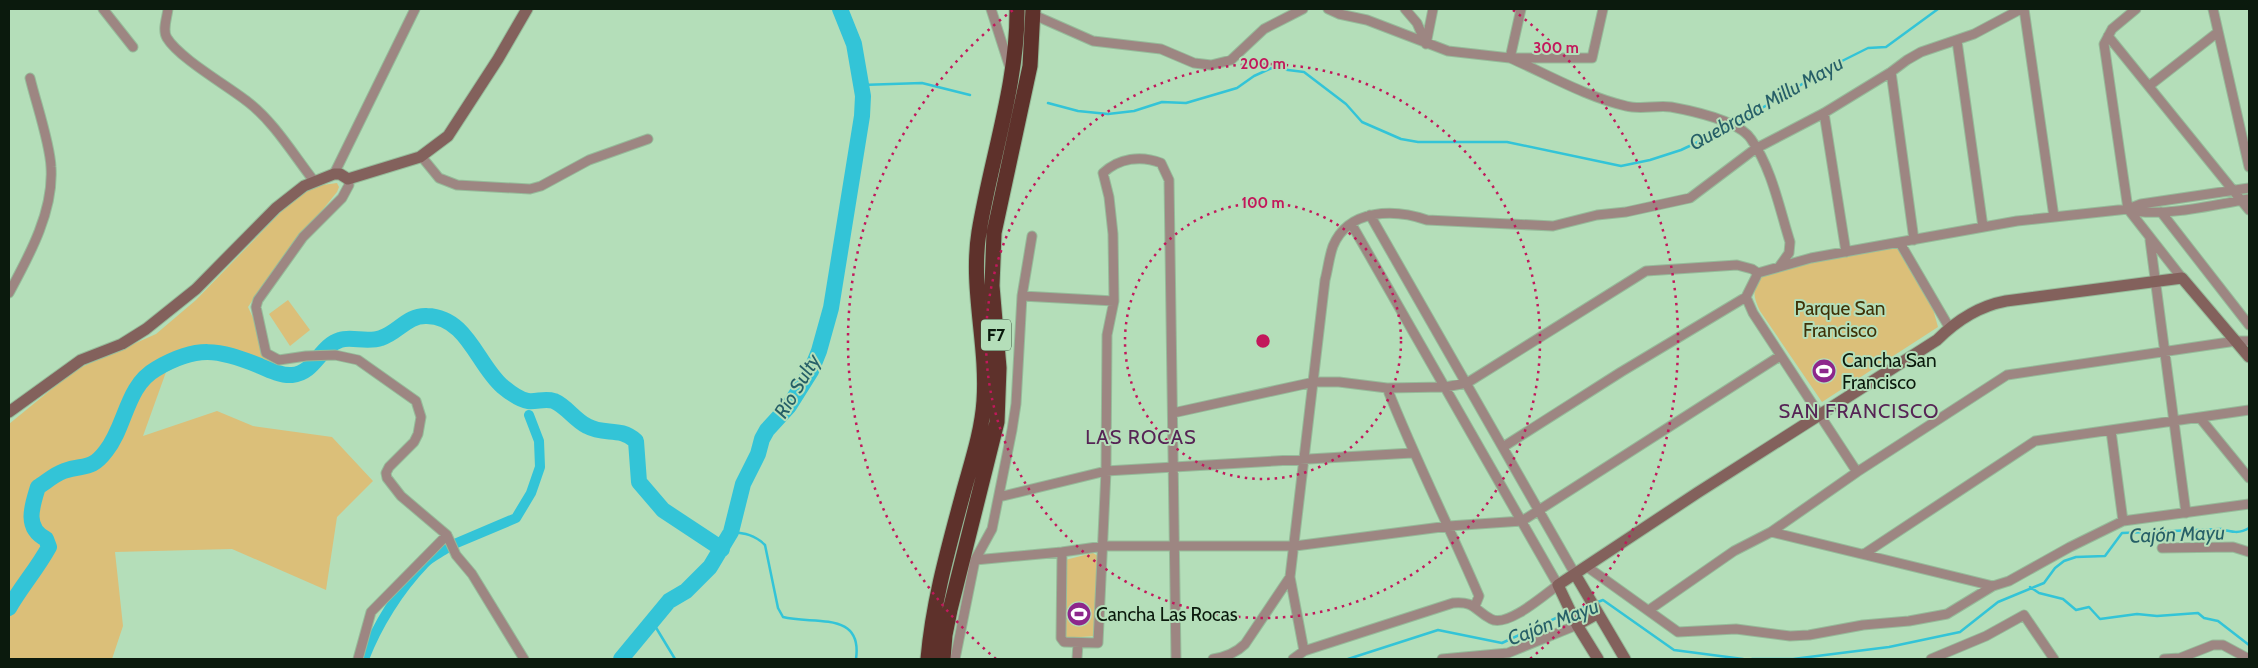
<svg xmlns="http://www.w3.org/2000/svg" width="2258" height="668" font-family="Cabin,sans-serif">
<style>
.green{fill:#dbbf79}
.lines{fill:none;stroke-linecap:round;stroke-linejoin:round}
.stream{stroke:#33c4d7;stroke-width:2.5}
.canal{stroke:#33c4d7;stroke-width:10}
.river{stroke:#33c4d7;stroke-width:16}
.street-casing{stroke:#96bb9a;stroke-width:11}
.secondary-casing{stroke:#96bb9a;stroke-width:13}
.highway-casing{stroke:#96bb9a;stroke-width:17}
.street{stroke:#9d8682;stroke-width:9}
.secondary{stroke:#83615c;stroke-width:11}
.highway{stroke:#5e312b;stroke-width:15}
.ring{fill:none;stroke:#c2185b;stroke-width:2.5;stroke-dasharray:2.5 5}
.labels{text-anchor:middle;stroke-width:4;stroke-linejoin:round;paint-order:stroke}
.shield{fill:#b4deb9;stroke:#3e5541;stroke-width:1}
.shield-label{font-size:18px;font-weight:bold;fill:#0b1a0d}
.park-label{font-size:19px;fill:#3f3107;stroke:#b4deb9}
.poi-label{font-size:19px;fill:#0b1a0d;stroke:#b4deb9;text-anchor:start}
.water-label{font-size:20px;font-style:italic;fill:#265f67;stroke:#b4deb9}
.neighbourhood-label{font-size:20px;letter-spacing:1px;fill:#562455;stroke:#b4deb9}
.centre{fill:#c2185b;stroke:#b4deb9;stroke-width:2.5}
.ring-label{font-size:15px;text-anchor:middle;font-weight:bold;fill:#c2185b;stroke:#b4deb9;stroke-width:4;stroke-linejoin:round;paint-order:stroke}
</style>
<rect width="100%" height="100%" fill="#b4deb9"/>
<!-- green -->
<path class="green" d="M337,183l2,4 -2,5 -65,80 -24,35 30,65c-49,-21 -63,-24 -112,0l-23,64 74,-25 36,15 79,11 41,44 -36,36 -11,73 -94,-41 -117,3 8,74 -11,33h-103v-235l66,-54 81,-36 40,-34 86,-89 19,-16 15,-9z
M1898,247l35,62 5,18 -116,75 -62,-91c-6,-12 -10,-25 3,-35l47,-13z
M288,300l22,30 -20,16 -21,-32z
M1093,553l5,3 -3,80 -29,2 -2,-2 1,-76z"/>
<g class="lines">
<!-- stream -->
<path class="stream" d="M861,85l61,-2 48,12
M1048,103l30,8 30,3 26,-3 28,-9 24,1 51,-15 17,-12 18,-8 32,4 42,32 16,18 39,17 17,3h89l114,24 29,-6 31,-10 49,-23
M1737,123l97,-58 34,-17 18,-1 52,-38
M731,532c14,1 24,3 34,13l13,63 5,9c30,8 80,-7 73,42
M2030,587l9,6 24,6 13,11 13,-3 11,12 37,-5 20,2 41,-3 6,5 14,3 31,24
M1595,603l8,-3 71,50 69,9
M1574,611l16,-6
M652,621l23,38
M1348,659l90,-29 64,13 67,-31
M1752,659h41l96,-12 71,-15 38,-30 46,-19 11,-15 9,-7 12,-4 29,-1 17,-23 99,-4c10,3 19,5 28,-1"/>
<!-- canal -->
<path class="canal" d="M452,545l64,-27 15,-25 9,-26 -1,-26 -10,-26
M364,659c13,-34 35,-69 60,-95 6,-7 16,-11 23,-16"/>
<!-- river -->
<path class="river" d="M9,608c12,-21 28,-39 40,-61l-3,-8c-22,-11 -14,-33 -8,-52 8,-5 17,-13 26,-16 20,-7 27,0 42,-20 20,-25 20,-65 50,-82 41,-24 62,-20 104,-3 9,4 22,10 32,9 23,-2 28,-29 48,-35 11,-4 27,3 41,-2 17,-5 26,-23 46,-22 40,1 50,48 75,70 6,5 17,14 26,15 9,1 17,-3 26,0 12,5 21,19 33,25 18,10 32,0 49,15l3,41 24,28 59,39
M621,659l48,-58 17,-10 24,-24 21,-35 12,-48 15,-30 4,-15 5,-9 22,-24 22,-35 8,-20 12,-43 31,-192 1,-20 -9,-52 -14,-35"/>
<defs>
<path id="street" d="M103,9l30,38
M168,9c-1,9 -6,21 -1,29 12,20 61,48 81,64 26,20 45,52 66,79
M991,9l19,59
M1328,9l11,5 28,6 81,31 62,7h82l11,-49
M1405,9l12,14 9,21
M1521,9l-11,49c37,16 76,39 116,48 15,4 30,-1 45,1 22,4 68,14 80,32 21,30 28,68 39,103l-1,11 -10,14
M2024,9l30,208
M2136,9l-24,20 -8,15 24,165 54,69
M2213,9l36,158
M1034,15l59,26 68,8 33,14 17,2 20,-5 33,-31 39,-20
M2108,36l141,174
M1957,41l26,186
M1426,44l7,-35
M1891,72l23,168
M2149,86l69,-54
M1824,113l22,139
M421,156l18,22 18,7 73,4 11,-3 48,-26 59,-21
M334,174l81,-165
M348,179l1,6 -7,13 -39,39 -45,63 -2,7 10,46 13,7 27,-4 29,-1 23,5 58,41 5,16 -3,17 -4,8 -25,25 -3,6 1,5 14,18 46,39 9,20 16,19 52,85
M2128,209c28,10 90,-5 121,-10
M2161,212l88,113
M1370,215l205,359
M2150,240l36,273
M1900,243l49,84
M9,293c20,-37 45,-82 42,-126 -1,-24 -15,-64 -21,-89
M1022,296l92,5
M1387,388c28,71 62,138 92,208l-4,10
M1173,413l141,-31h25l48,6 58,-1 22,-4 179,-112 91,-6 15,4 6,4
M2200,418l49,60
M2111,431l12,90
M1503,447l118,-75 125,-75
M1857,472l-104,-159 -7,-16 12,-24 53,-15 206,-37 111,-12 13,-5 108,-16
M999,497l107,-26 306,-18
M1771,532l222,54
M2162,548l71,-1 16,5
M1062,552l-1,86 3,4 34,1 8,-172 1,-136 7,-34 -1,-67 -4,-37 -6,-24c16,-15 38,-18 58,-10l8,17 7,479
M1864,554l171,-113 214,-31
M975,560l87,-8 42,-6h191l154,-20 73,-5 258,-165
M1586,566l92,66 58,-3 54,7 19,-1 54,-10 46,-4 38,-7 46,-28 16,-5 61,-34 53,-26 126,-17
M1649,610l85,-59 37,-19 86,-60 150,-97 229,-34h13
M1304,651l-14,-74 35,-297c3,-11 4,-23 8,-34 16,-38 62,-37 94,-26l126,6 44,-11 29,-3 64,-14 65,-49 69,-36 67,-41 16,-12 14,-8 53,-18 47,-25
M358,659l13,-47 76,-77
M955,659l20,-99 17,-31 20,-99 4,-26 6,-108 10,-60
M1077,659l1,-16
M1213,659c13,-2 23,-6 32,-15l45,-67
M1293,659l11,-8 149,-48c22,-2 21,7 38,16 16,9 53,-24 67,-34l-206,-360
M1442,659l66,-6 69,-28
M1931,659l55,-23 38,-21 30,44
M2164,659l16,-1 33,-13h10l26,14"/>
<path id="secondary" d="M9,412l72,-52 41,-16 24,-15 50,-40 80,-81 28,-22 30,-12h6l8,5 72,-22 28,-21 50,-77 29,-50
M1575,574l50,85
M1577,625l20,-11
M1598,659l-21,-34 -19,-40 139,-92 240,-153c20,-20 42,-34 69,-39l176,-23 67,79"/>
<path id="highway" d="M928,659c5,-58 21,-113 36,-169 8,-29 18,-59 20,-89 4,-56 -14,-113 -5,-169 12,-73 39,-150 38,-223
M943,659l2,-24 5,-25 47,-188 2,-54 -7,-82 2,-53 36,-167 3,-57"/>
</defs>
<!-- street casing -->
<use href="#street" class="street-casing"/>
<!-- secondary casing -->
<use href="#secondary" class="secondary-casing"/>
<!-- highway casing -->
<use href="#highway" class="highway-casing"/>
<!-- street -->
<use href="#street" class="street"/>
<!-- secondary -->
<use href="#secondary" class="secondary"/>
<!-- highway -->
<use href="#highway" class="highway"/>
</g>
<!-- distance rings -->
<g class="ring">
<circle cx="1263" cy="341" r="138"/>
<circle cx="1263" cy="341" r="277"/>
<path d="M996 659A415 415 0 0 1 1013 10M1513 10A415 415 0 0 1 1530 659"/>
</g>
<!-- icons -->
<defs>
<symbol id="stadium-disc" viewBox="-11 -11 22 22"><circle r="9.5" fill="#8d268c" stroke="#b4deb9"/><path d="M0-5a6.5 5 0 1 0 0 10a6.5 5 0 1 0 0-10ZM-3.5-1.8h7v3.6h-7Z" fill="#fff"/></symbol>
</defs>
<g fill-rule="evenodd">
<use href="#stadium-disc" x="1810" y="357" width="28" height="28"/>
<use href="#stadium-disc" x="1065" y="600" width="28" height="28"/>
</g>
<g class="labels">
<!-- shield labels -->
<rect class="shield" x="981" y="319.5" width="30" height="31" rx="4"/>
<g class="shield-label">
<text x="996" y="341">F7</text>
</g>
<!-- park labels -->
<g class="park-label">
<text x="1840" y="315">Parque San<tspan x="1840" dy="22">Francisco</tspan></text>
</g>
<!-- poi labels -->
<g class="poi-label">
<text x="1842" y="367">Cancha San<tspan x="1842" dy="22">Francisco</tspan></text>
<text x="1096" y="621">Cancha Las Rocas</text>
</g>
<!-- water labels -->
<g class="water-label">
<text transform="translate(1766 103) rotate(-29)" y="7">Quebrada Millu Mayu</text>
<text transform="translate(797 386) rotate(-59)" y="7">Río Sulty</text>
<text transform="translate(2177 534) rotate(-2)" y="7">Cajón Mayu</text>
<text transform="translate(1553 622) rotate(-21)" y="7">Cajón Mayu</text>
</g>
<!-- neighbourhood labels -->
<g class="neighbourhood-label">
<text x="1859" y="418">SAN FRANCISCO</text>
<text x="1141" y="444">LAS ROCAS</text>
</g>
</g>
<circle cx="1263" cy="341" r="8" class="centre"/>
<g class="ring-label">
<text x="1556" y="53">300 m</text>
<text x="1263" y="69">200 m</text>
<text x="1263" y="208">100 m</text>
</g>
<!-- border -->
<rect width="2258" height="668" fill="none" stroke="#0b1a0d" stroke-width="20"/>
</svg>
